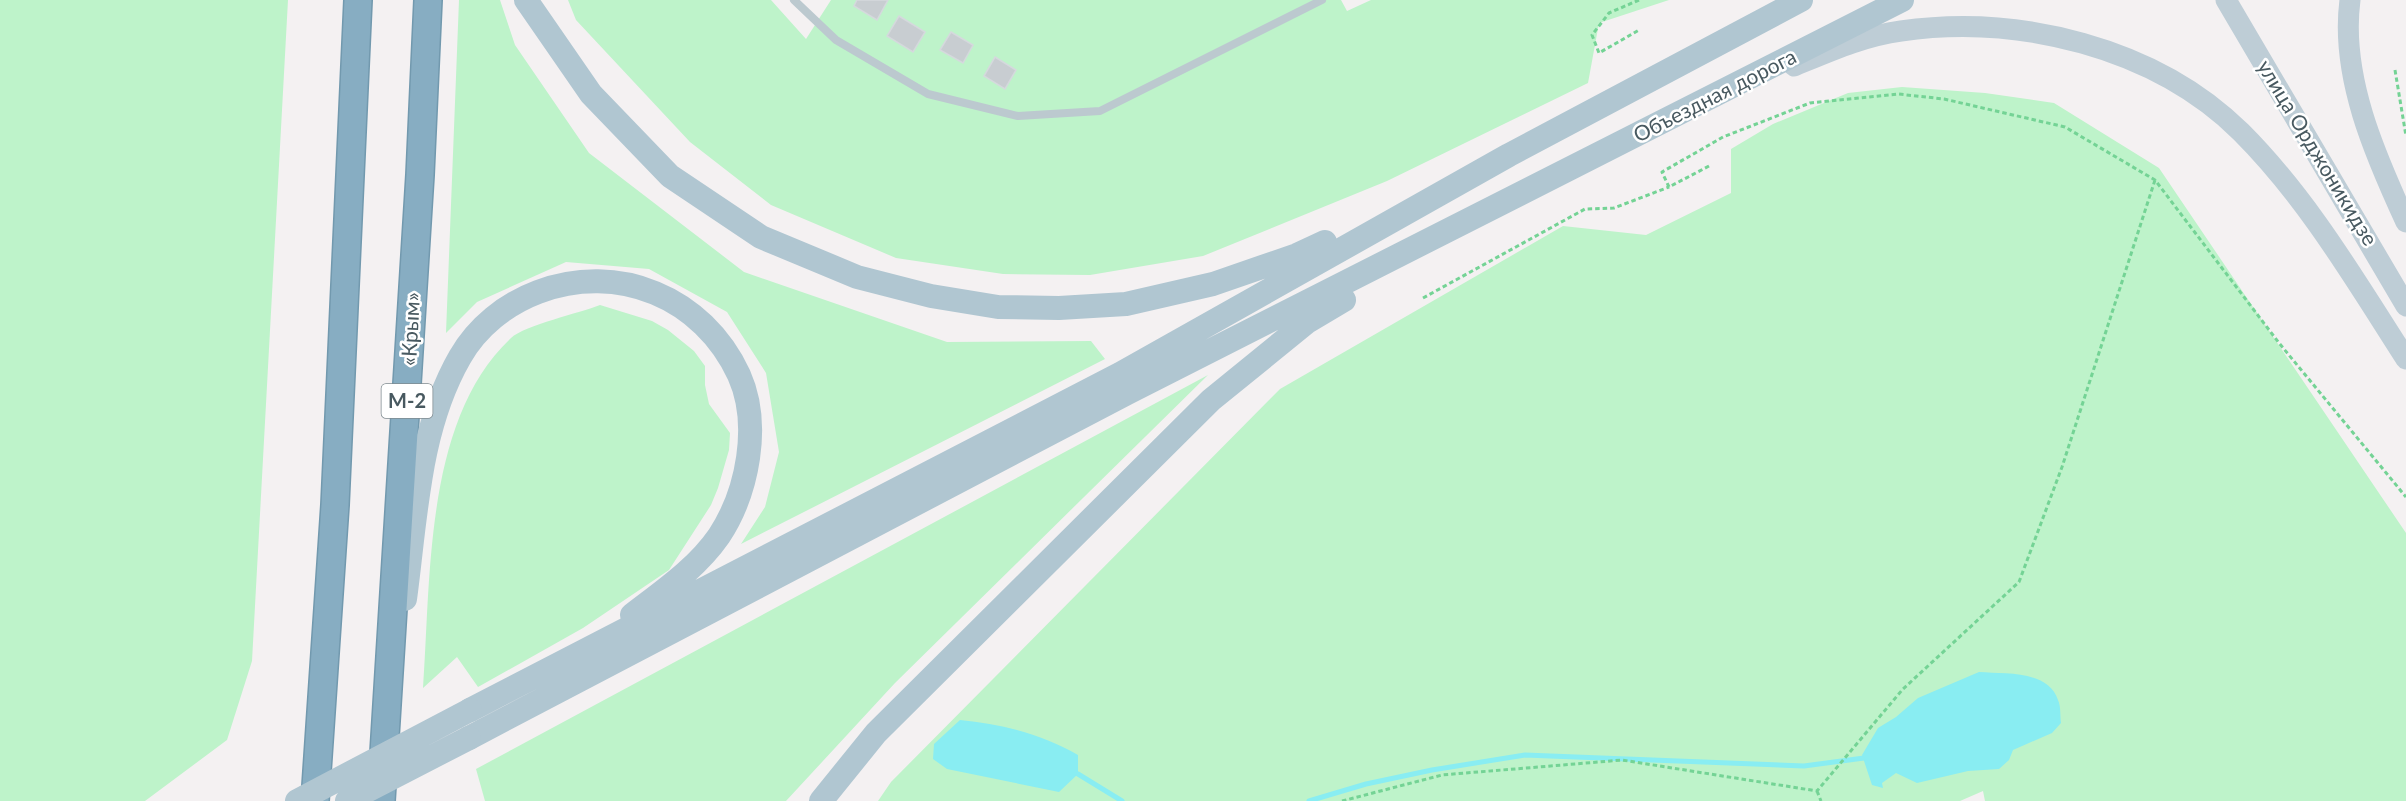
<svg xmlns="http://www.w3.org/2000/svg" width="2406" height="801" font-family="Lato,sans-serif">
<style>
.green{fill:#bef3ca}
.water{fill:#89edf2}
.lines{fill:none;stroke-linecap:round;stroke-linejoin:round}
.stream{stroke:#89edf2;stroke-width:5}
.building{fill:#c8cdd1;stroke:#d5d9dd;stroke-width:1.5}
.highway-casing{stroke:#7299ae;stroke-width:30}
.path{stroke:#74d395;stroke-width:3;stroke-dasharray:4.5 3;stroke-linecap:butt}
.lane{stroke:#bcc9cf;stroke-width:8}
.secondary{stroke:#becdd6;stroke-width:21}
.primary{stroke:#b0c6d1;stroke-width:24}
.highway{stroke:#87adc2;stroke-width:27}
.primary-bridge{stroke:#b0c6d1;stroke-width:24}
.labels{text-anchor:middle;stroke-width:5;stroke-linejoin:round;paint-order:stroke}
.shield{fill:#fff;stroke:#7f8b90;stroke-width:1.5}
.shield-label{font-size:20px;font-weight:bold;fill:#485960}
.street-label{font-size:21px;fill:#485960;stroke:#fff}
</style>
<rect width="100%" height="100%" fill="#f4f1f2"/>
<!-- green -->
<path class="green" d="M0,0h288l-36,661 -25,79 -82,61h-145z
M459,0h41l15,45 74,108 155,119 203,70 144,-1 14,18 -364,185 24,-37 14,-55 -13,-79 -39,-61 -78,-43 -83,-7 -89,40 -31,31z
M568,0h203l35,39 25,-39h510l6,11 24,-11h298l-70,23 -11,60 -201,98 -184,75 -113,19 -87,-1 -107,-16 -125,-53 -81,-63 -114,-122z
M1902,87l83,6 69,10 105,65 247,365v268h-421l-2,-10 -23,10h-1082l13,-19 389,-393 283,-163 83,9 85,-42v-44l42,-25 75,-31z
M600,305l52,16 16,9 26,21 11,15v19l4,19 21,29 -1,17 -11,38 -7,17 -42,65 -86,58 -105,59 -21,-30 -34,31c8,-109 1,-269 88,-350 14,-13 69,-25 89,-33z
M1208,375l-313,308 -109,118h-301l-9,-32z"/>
<!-- water -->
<path class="water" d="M1979,672c26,2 69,-2 79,28 3,6 2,16 3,23l-9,10 -39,17 -4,10 -10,9 -31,2 -51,12 -21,-10 -14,10 1,5 -11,-3 -10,-30 16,-27 18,-11 22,-19z
M960,720c42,4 81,14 118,35v19l-19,18 -112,-23 -14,-10 1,-15z"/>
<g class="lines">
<!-- stream -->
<path class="stream" d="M1078,774l44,27
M1309,801l57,-17 66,-14 93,-15 279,11 60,-8"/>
</g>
<!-- building -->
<path class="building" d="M857,0h31l-11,20 -23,-14z
M899,16l26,16 -12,20 -26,-16z
M951,32l22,13 -10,18 -23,-13z
M995,57l21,13 -11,19 -21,-13z"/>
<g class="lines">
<defs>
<path id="highway" d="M315,801l20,-296 23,-505
M381,801l39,-626 8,-175"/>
</defs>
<!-- highway casing -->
<use href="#highway" class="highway-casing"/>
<!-- path -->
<path class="path" d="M1639,0l-30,13 -17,22 7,18 40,-23
M2395,70l11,66
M1709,166l-40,21 -7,-15 61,-35 87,-34 88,-9 46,5 121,28 90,53 124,163 127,154
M1423,298l162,-89 29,-1 55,-21
M1817,791l4,10
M1342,801l100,-26 180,-15 195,31 86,-102 116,-107 43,-115 93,-287"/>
<!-- lane -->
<path class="lane" d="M794,0l42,40 92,54 90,22 82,-5 222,-111"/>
<!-- secondary -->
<path class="secondary" d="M2226,0l180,306
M2350,0c-10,76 25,155 56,222
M1794,66c34,-14 69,-30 107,-35 117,-17 254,16 340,101 67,67 114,148 165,227"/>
<!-- primary -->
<path class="primary" d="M526,0l65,94 79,82 91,61 96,40 74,19 67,11 61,1 67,-4 87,-20 84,-29 28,-13
M405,599c11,-81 13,-169 55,-242 17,-30 46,-53 78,-65 80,-30 165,5 201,83 22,49 9,117 -20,161 -23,33 -56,55 -87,79
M470,710l650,-336 389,-219 292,-155
M469,738l660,-346 773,-392
M821,801l55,-68 335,-333 96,-78 37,-22"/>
<!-- highway -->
<use href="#highway" class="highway"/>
<!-- primary-bridge -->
<path class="primary-bridge" d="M297,801l173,-91
M347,801l122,-63"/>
</g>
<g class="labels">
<!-- shield labels -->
<rect class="shield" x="381.5" y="384" width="51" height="34" rx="4.5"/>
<g class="shield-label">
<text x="407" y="408">М-2</text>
</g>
<!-- street labels -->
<g class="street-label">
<text transform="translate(1715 96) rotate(-27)" y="7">Объездная дорога</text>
<text transform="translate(2317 153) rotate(59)" y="7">улица Орджоникидзе</text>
<text transform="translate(411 329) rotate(-87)" y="7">«Крым»</text>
</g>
</g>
</svg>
